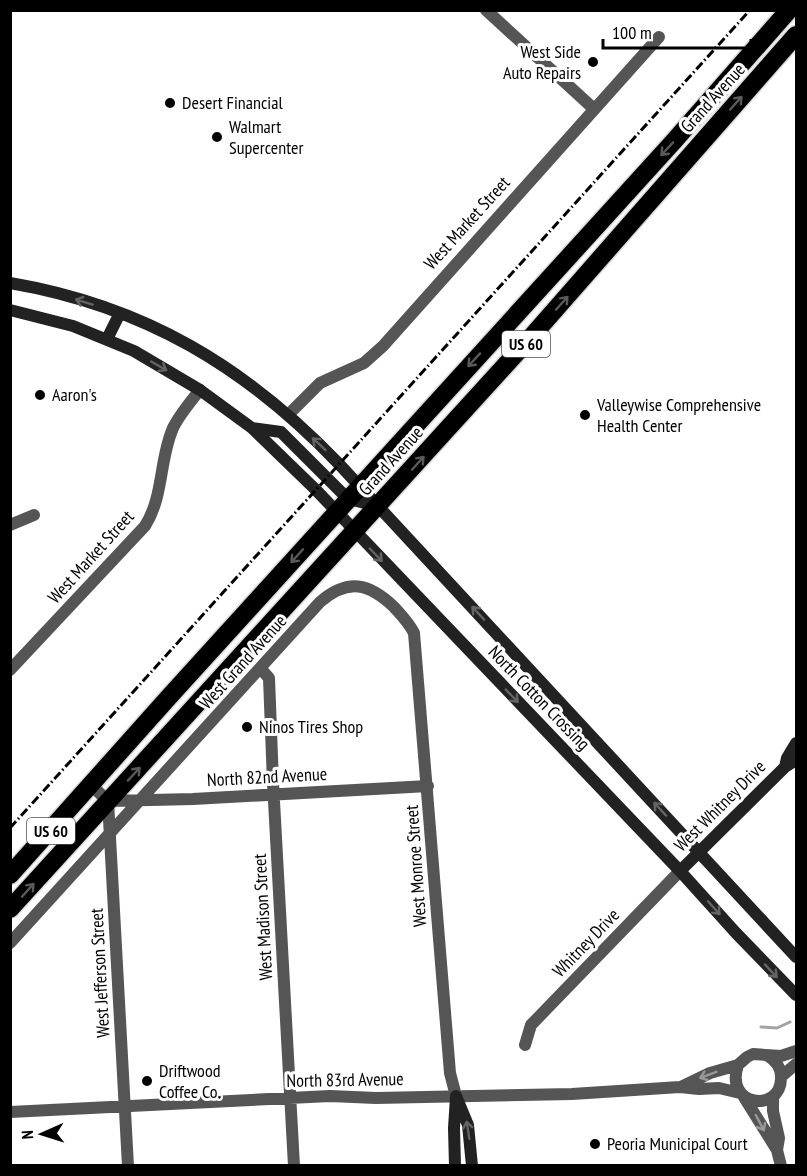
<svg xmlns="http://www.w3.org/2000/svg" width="807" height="1176" font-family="'PT Sans Narrow',sans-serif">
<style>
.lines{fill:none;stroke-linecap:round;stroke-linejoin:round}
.stream{stroke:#a3a3a3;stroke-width:3}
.highway-casing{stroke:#dbdbdb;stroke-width:21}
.street{stroke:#555;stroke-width:12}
.secondary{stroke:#222;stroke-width:12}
.highway{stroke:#000;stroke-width:18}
.rail{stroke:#000;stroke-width:3;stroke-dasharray:9 3 1.5 3;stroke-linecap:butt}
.oneway{stroke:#595959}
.oneway2{stroke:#646464}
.oneway3{stroke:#999}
.poi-dot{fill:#000;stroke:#fff;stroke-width:2}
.labels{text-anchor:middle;stroke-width:6;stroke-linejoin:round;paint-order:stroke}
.shield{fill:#fff;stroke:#4c4c4c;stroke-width:1.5}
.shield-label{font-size:16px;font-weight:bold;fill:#000}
.poi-label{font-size:18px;fill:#000;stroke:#fff;text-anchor:start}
.street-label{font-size:18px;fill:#000;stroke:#fff}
</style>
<rect width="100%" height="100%" fill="#fff"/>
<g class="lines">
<!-- stream -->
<path class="stream" d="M761,1027l16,1 13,-6"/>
<defs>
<path id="highway" d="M10,875l158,-177 506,-557 115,-131
M10,909l522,-573 264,-301"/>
</defs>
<!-- highway casing -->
<use href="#highway" class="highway-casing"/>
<!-- street -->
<path class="street" d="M486,10l108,99
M288,415l32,-32 44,-20 19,-17 276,-309
M10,525l24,-10
M261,669l8,9 4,105 21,383
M10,670l135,-144c19,-30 14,-66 28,-98 7,-14 18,-27 27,-38
M92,786l16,15 20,365
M108,801l85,-2 235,-13
M10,943l310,-341c28,-24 49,-19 74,5 8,9 15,16 20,26l36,440 6,23
M525,1045l6,-20 149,-154
M738,1065c-14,42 42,48 43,14 1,-10 -5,-18 -13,-23
M782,1076l14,-12
M681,1087l29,-14 28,-8 9,-8 6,-3 28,2 15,-5
M773,1096v15l6,27 -2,12 4,16
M744,1097l33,53
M10,1112l320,-16 46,2 196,-4 108,-7 19,2 20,-1 21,5"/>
<!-- secondary -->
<path class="secondary" d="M10,283c135,23 236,84 329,181l457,493
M10,310l63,16 61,25 66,39 52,38 64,62 364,381 56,62 60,62
M107,339l13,-26
M252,428l29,4 67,67 30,7
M785,767l2,-9 9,-15
M680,871l105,-104 11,-7
M456,1096l12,29 4,41
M455,1166l-1,-38 2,-31"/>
<!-- highway -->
<use href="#highway" class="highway"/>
<!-- rail -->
<path class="rail" d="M10,828l740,-818"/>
</g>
<!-- one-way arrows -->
<defs><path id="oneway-shaft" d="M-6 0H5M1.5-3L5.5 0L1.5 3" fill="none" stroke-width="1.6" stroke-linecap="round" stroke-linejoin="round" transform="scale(1.5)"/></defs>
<g class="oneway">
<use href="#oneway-shaft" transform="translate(736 103) rotate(-48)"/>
<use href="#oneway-shaft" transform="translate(667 149) rotate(133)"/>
<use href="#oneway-shaft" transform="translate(562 303) rotate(-48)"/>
<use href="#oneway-shaft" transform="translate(474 360) rotate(133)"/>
<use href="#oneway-shaft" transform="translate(418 463) rotate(-48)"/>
<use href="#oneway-shaft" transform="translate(297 556) rotate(132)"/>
<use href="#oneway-shaft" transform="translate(134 774) rotate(-47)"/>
<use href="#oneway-shaft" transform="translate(28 890) rotate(-48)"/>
</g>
<g class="oneway2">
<use href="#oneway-shaft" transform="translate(84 302) rotate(-163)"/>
<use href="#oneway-shaft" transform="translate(159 366) rotate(30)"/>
<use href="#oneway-shaft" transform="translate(319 444) rotate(-137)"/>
<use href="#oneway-shaft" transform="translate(376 555) rotate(46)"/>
<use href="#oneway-shaft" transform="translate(478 613) rotate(-133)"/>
<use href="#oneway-shaft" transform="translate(512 696) rotate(46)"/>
<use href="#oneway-shaft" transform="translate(660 809) rotate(-133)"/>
<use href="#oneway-shaft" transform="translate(714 908) rotate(48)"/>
<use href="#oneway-shaft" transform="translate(771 971) rotate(47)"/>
<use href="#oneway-shaft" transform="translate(468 1130) rotate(-99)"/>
</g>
<g class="oneway3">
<use href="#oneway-shaft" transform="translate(708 1075) rotate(160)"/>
<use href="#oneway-shaft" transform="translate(760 1123) rotate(62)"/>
</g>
<!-- markers -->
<g class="poi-dot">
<circle cx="593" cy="62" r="6"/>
<circle cx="170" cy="103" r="6"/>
<circle cx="217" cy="137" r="6"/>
<circle cx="40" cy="395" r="6"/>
<circle cx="585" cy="415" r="6"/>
<circle cx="247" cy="727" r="6"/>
<circle cx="147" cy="1081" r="6"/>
<circle cx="595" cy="1144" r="6"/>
</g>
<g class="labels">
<!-- shield labels -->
<g class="shield">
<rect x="502" y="331" width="48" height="26" rx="4.5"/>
<rect x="27" y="818" width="48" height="26" rx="4.5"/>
</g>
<g class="shield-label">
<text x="526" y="350">US 60</text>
<text x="51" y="837">US 60</text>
</g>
<!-- poi labels -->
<g class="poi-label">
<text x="581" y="58" text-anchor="end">West Side<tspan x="581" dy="21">Auto Repairs</tspan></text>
<text x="182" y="109">Desert Financial</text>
<text x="229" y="133">Walmart<tspan x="229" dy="21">Supercenter</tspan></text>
<text x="52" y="401">Aaron's</text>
<text x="597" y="411">Valleywise Comprehensive<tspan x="597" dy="21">Health Center</tspan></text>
<text x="259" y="733">Ninos Tires Shop</text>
<text x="159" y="1077">Driftwood<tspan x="159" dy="21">Coffee Co.</tspan></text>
<text x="607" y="1150">Peoria Municipal Court</text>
</g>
<!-- street labels -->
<g class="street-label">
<text transform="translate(713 98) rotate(-48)" y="6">Grand Avenue</text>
<text transform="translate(467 223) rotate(-48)" y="6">West Market Street</text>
<text transform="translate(391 461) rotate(-48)" y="6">Grand Avenue</text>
<text transform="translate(91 557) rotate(-48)" y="6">West Market Street</text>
<text transform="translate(243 662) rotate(-48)" y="6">West Grand Avenue</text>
<text transform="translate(539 698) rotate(46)" y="6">North Cotton Crossing</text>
<text transform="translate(267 777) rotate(-3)" y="6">North 82nd Avenue</text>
<text transform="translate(720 806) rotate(-45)" y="6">West Whitney Drive</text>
<text transform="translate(416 866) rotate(-94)" y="6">West Monroe Street</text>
<text transform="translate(263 917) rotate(-93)" y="6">West Madison Street</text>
<text transform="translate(586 943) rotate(-46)" y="6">Whitney Drive</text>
<text transform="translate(100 973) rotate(-93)" y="6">West Jefferson Street</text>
<text transform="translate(345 1080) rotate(-1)" y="6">North 83rd Avenue</text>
</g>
</g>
<!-- border -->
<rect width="807" height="1176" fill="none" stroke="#000000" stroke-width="24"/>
<!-- north arrow -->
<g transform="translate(42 1134) rotate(267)" stroke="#ffffff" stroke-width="4.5" paint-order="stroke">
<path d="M0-4.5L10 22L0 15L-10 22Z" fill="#000000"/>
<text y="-9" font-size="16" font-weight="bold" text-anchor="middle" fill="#000000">N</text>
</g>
<!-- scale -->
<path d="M603 39v9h148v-9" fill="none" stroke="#000000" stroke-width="3"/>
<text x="612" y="39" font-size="18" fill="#000000" stroke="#ffffff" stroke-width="4.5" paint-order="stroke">100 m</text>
</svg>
